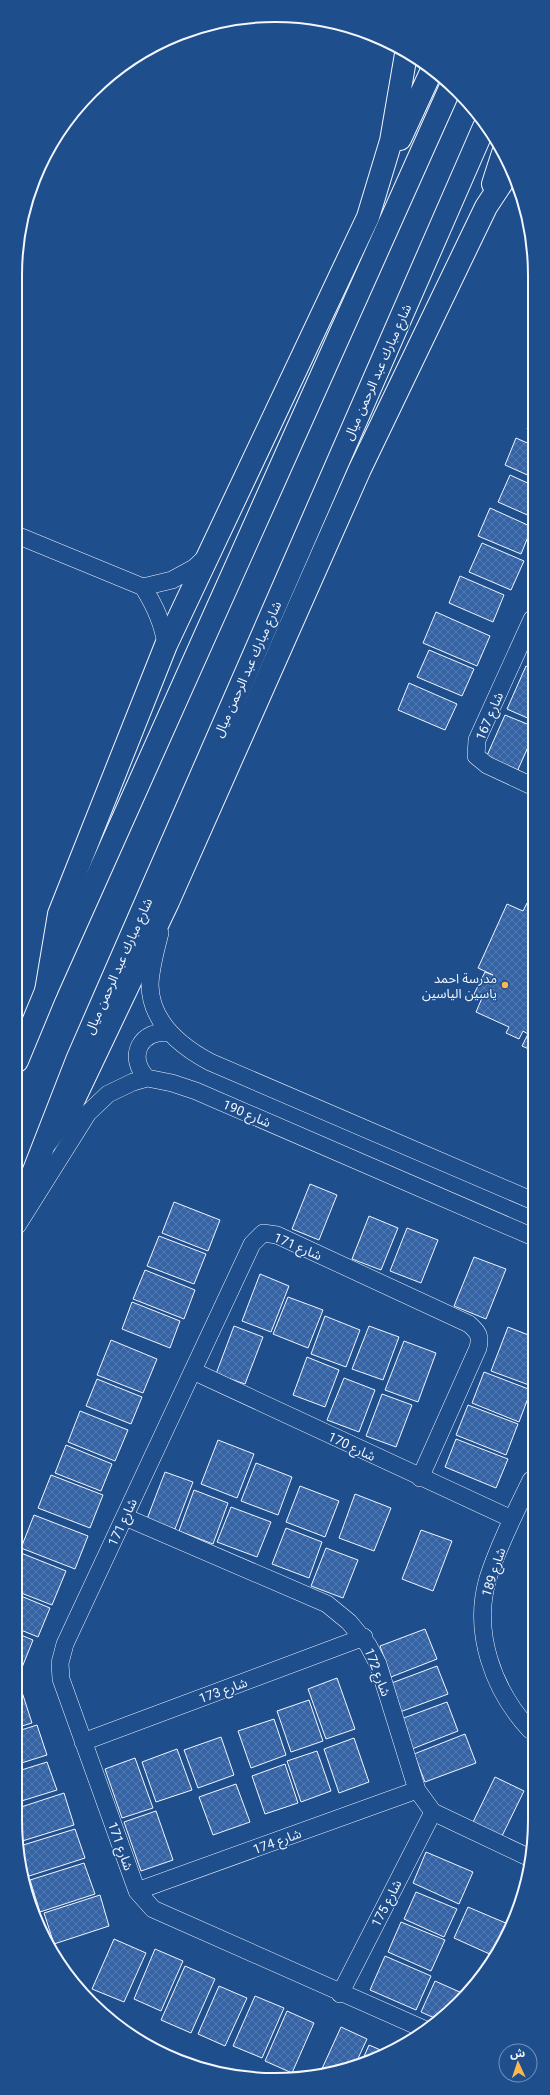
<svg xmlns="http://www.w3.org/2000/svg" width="550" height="2095" font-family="Roboto,'Noto Sans Arabic',sans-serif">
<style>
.building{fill:url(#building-cross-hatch);stroke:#f2f6ff}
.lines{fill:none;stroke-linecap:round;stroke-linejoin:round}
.minor-casing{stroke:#f2f6ff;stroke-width:18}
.major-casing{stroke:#f2f6ff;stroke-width:24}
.highway-casing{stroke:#f2f6ff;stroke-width:24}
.minor{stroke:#1f4e8c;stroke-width:17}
.major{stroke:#1f4e8c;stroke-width:22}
.highway{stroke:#1f4e8c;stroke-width:22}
.poi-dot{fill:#ffb74d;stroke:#1f4e8c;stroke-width:1.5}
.labels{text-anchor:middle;stroke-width:3;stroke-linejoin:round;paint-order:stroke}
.street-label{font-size:13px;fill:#f2f6ff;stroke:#1f4e8c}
.poi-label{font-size:13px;fill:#f2f6ff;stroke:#1f4e8c;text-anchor:end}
.rim{fill:none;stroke:#f2f6ff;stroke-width:2}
</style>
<defs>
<pattern id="building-cross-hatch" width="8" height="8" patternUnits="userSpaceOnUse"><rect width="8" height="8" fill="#3563a3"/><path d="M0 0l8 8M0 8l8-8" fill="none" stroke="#537ab1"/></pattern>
</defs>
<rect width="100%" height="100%" fill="#1f4e8c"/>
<!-- building -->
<path class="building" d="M533,415l-1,16 -5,-2z
M516,438l16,7v32l-27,-12z
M510,475l22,10v32l-34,-15z
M490,508l42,19 -11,27 -43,-18z
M482,543l42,18 -13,29 -42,-18z
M460,576l44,19 -11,27 -44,-19z
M436,612l54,24 -13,30 -54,-23z
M429,650l45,19 -12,27 -45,-19z
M526,666l6,3v51l-25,-11z
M409,683l48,21 -12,26 -47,-20z
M505,715l27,11v12l-16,36 -31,-14z
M527,903l5,3 -1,144 -9,-4 6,-12 -5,-3 -4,8 -13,-6 3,-6 -33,-15 6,-14 -8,-4 11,-22 8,3 -15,-7 29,-64 16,7z
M310,1184l27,11 -18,45 -27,-11z
M174,1202l46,18 -12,31 -46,-18z
M369,1216l29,12 -17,42 -29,-11z
M407,1228l31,12 -17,43 -31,-12z
M159,1236l47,18 -12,30 -47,-18z
M474,1257l32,12 -20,50 -32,-13z
M145,1270l50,20 -11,29 -51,-20z
M260,1274l29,12 -18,46 -29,-11z
M288,1297l35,13 -15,38 -35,-14z
M132,1302l48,19 -10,27 -48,-19z
M325,1316l35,14 -14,37 -35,-13z
M234,1326l29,11 -18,47 -29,-10z
M369,1326l30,11 -16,43 -31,-11z
M508,1327l23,9v44l-2,5 -38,-14z
M111,1340l46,19 -14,34 -46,-18z
M404,1341l32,12 -18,49 -33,-12z
M307,1357l32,13 -14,37 -32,-12z
M484,1372l47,18 -12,32 -47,-19z
M344,1378l31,12 -16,42 -32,-12z
M97,1379l45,18 -11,27 -45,-18z
M382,1394l30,11 -16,42 -30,-11z
M468,1405l50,19 -12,31 -50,-20z
M80,1411l48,19 -13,31 -47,-19z
M456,1439l52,20 -12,29 -51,-21z
M218,1440l36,14 -17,44 -36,-14z
M66,1445l46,19 -11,27 -46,-18z
M256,1463l36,14 -14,38 -37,-14z
M165,1472l28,10 -18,47 -28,-10z
M51,1475l52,20 -13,33 -52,-20z
M300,1486l39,15 -14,36 -39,-15z
M194,1490l34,13 -15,41 -34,-13z
M355,1494l36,14 -17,43 -35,-13z
M231,1507l40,15 -14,35 -40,-15z
M34,1515l54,21 -13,33 -54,-21z
M286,1528l36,14 -13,36 -37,-14z
M421,1530l31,11 -19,50 -31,-12z
M326,1548l32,12 -15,38 -32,-12z
M16,1551l50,20 -14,34 -36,-14z
M16,1594l34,14 -12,29 -22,-9z
M425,1629l12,30 -46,18 -11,-31z
M16,1633l17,7 -12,30 -6,-2z
M437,1666l11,28 -48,18 -11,-28z
M337,1678l18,51 -29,10 -18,-50z
M21,1689l11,34 -17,5v-37z
M309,1700l14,41 -32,11 -14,-41z
M447,1702l11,29 -46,18 -11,-30z
M274,1719l12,36 -35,13 -13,-37z
M37,1725l10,30 -32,10v-33z
M465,1734l11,29 -51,19 -11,-28z
M221,1737l13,38 -36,13 -14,-38z
M354,1738l15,44 -30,11 -15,-44z
M177,1749l15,41 -36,12 -14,-40z
M317,1751l14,40 -30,11 -14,-41z
M135,1758l18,50 -31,10 -17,-49z
M47,1762l10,28 -42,13v-31z
M285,1764l13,39 -33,11 -13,-38z
M495,1777l29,14 -22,45 -29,-14z
M236,1784l14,38 -37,13 -14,-38z
M64,1793l10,32 -55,17 -4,-22v-11z
M156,1811l17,49 -32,11 -17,-49z
M75,1829l10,29 -59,19 -6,-31z
M426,1852l47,20 -14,32 -46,-21z
M84,1863l11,31 -55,18 -10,-32z
M416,1892l41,17 -13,28 -40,-18z
M100,1895l9,31 -55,18 -10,-31z
M468,1907l40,17 -14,32 -40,-18z
M401,1922l44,18 -14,31 -43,-19z
M114,1939l32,14 -22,49 -32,-13z
M155,1949l28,12 -22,50 -27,-12z
M385,1956l46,20 -15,34 -46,-20z
M185,1966l30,13 -24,54 -30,-13z
M435,1981l27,12 -23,27 -18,-8z
M219,1986l28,12 -22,48 -27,-12z
M255,1996l29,12 -22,50 -29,-12z
M287,2011l27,12 -22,50 -27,-12z
M341,2027l26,12 -12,26 -12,6 -23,2z
M369,2045l14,6 -21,10z"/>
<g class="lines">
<defs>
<path id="minor" d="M19,536l124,51 29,-7 22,-12 12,-11
M143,587c12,19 20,36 23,58
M532,786l-45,-21 -11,-9 1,-16 55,-121
M160,933c-4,16 -9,33 -10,51 0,37 30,62 60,78l321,138
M147,1078c-21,-21 -6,-50 23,-45
M17,1226l71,-113 20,-19 25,-12 14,-4 25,5 24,8 335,145
M193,1371l319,148
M420,1478l58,-130c3,-12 0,-16 -9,-24l-192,-89 -14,-2 -11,11 -187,400 -5,19 1,16 76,212 16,18 273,121
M125,1517l202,87 22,18 19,23 10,19 39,126 16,22 97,46
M530,1730c-37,-40 -58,-98 -42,-152 11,-34 28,-67 43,-98
M83,1742l281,-105
M137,1891l280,-101
M340,1994l93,-182"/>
<path id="major" d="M17,1061l29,-70 405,-905
M17,1214l60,-154 407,-933"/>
<path id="highway" d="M400,139l31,-67
M493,184l10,-31
M46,991l13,-77 107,-269 202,-428 23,-76 15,-87
M47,1141l20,-27 101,-212 192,-433 126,-262 25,-38"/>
</defs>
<!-- minor casing -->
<use href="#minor" class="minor-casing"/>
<!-- major casing -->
<use href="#major" class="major-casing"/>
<!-- highway casing -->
<use href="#highway" class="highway-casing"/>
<!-- minor -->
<use href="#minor" class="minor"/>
<!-- major -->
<use href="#major" class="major"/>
<!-- highway -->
<use href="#highway" class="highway"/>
</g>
<!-- markers -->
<circle class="poi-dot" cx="505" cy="985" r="4"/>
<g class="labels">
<!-- street labels -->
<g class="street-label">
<text transform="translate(377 372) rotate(-66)" y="5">شارع مبارك عبد الرحمن ميال</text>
<text transform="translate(247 669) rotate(-66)" y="5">شارع مبارك عبد الرحمن ميال</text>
<text transform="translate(489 716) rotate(-67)" y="5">شارع 167</text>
<text transform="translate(118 966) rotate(-66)" y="5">شارع مبارك عبد الرحمن ميال</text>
<text transform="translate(247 1113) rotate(23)" y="5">شارع 190</text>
<text transform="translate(298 1246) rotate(23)" y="5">شارع 171</text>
<text transform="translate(352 1446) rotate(25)" y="5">شارع 170</text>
<text transform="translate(122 1522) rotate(-65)" y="5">شارع 171</text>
<text transform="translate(493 1572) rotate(-72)" y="5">شارع 189</text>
<text transform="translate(378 1672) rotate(69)" y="5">شارع 172</text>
<text transform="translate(223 1690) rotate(-20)" y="5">شارع 173</text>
<text transform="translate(277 1841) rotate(-20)" y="5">شارع 174</text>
<text transform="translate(121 1846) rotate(70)" y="5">شارع 171</text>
<text transform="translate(386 1903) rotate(-63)" y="5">شارع 175</text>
</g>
<!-- poi labels -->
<g class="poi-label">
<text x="497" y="983">مدرسة احمد<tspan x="497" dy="15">ياسين الياسين</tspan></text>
</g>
</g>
<!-- crop -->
<path d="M0 0H550V2095H0ZM275 22H275A253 253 0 0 1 528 275V1820A253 253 0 0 1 275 2073H275A253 253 0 0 1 22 1820V275A253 253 0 0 1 275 22Z" fill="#1f4e8c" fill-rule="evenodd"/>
<path class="rim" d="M275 22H275A253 253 0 0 1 528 275V1820A253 253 0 0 1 275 2073H275A253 253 0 0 1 22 1820V275A253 253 0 0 1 275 22Z"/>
<!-- north arrow -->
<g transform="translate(518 2063) rotate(357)"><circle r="19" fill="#1f4e8c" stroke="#7391ba"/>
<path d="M0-3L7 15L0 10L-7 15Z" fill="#ffb74d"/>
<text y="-6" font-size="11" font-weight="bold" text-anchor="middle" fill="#f2f6ff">ش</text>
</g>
</svg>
